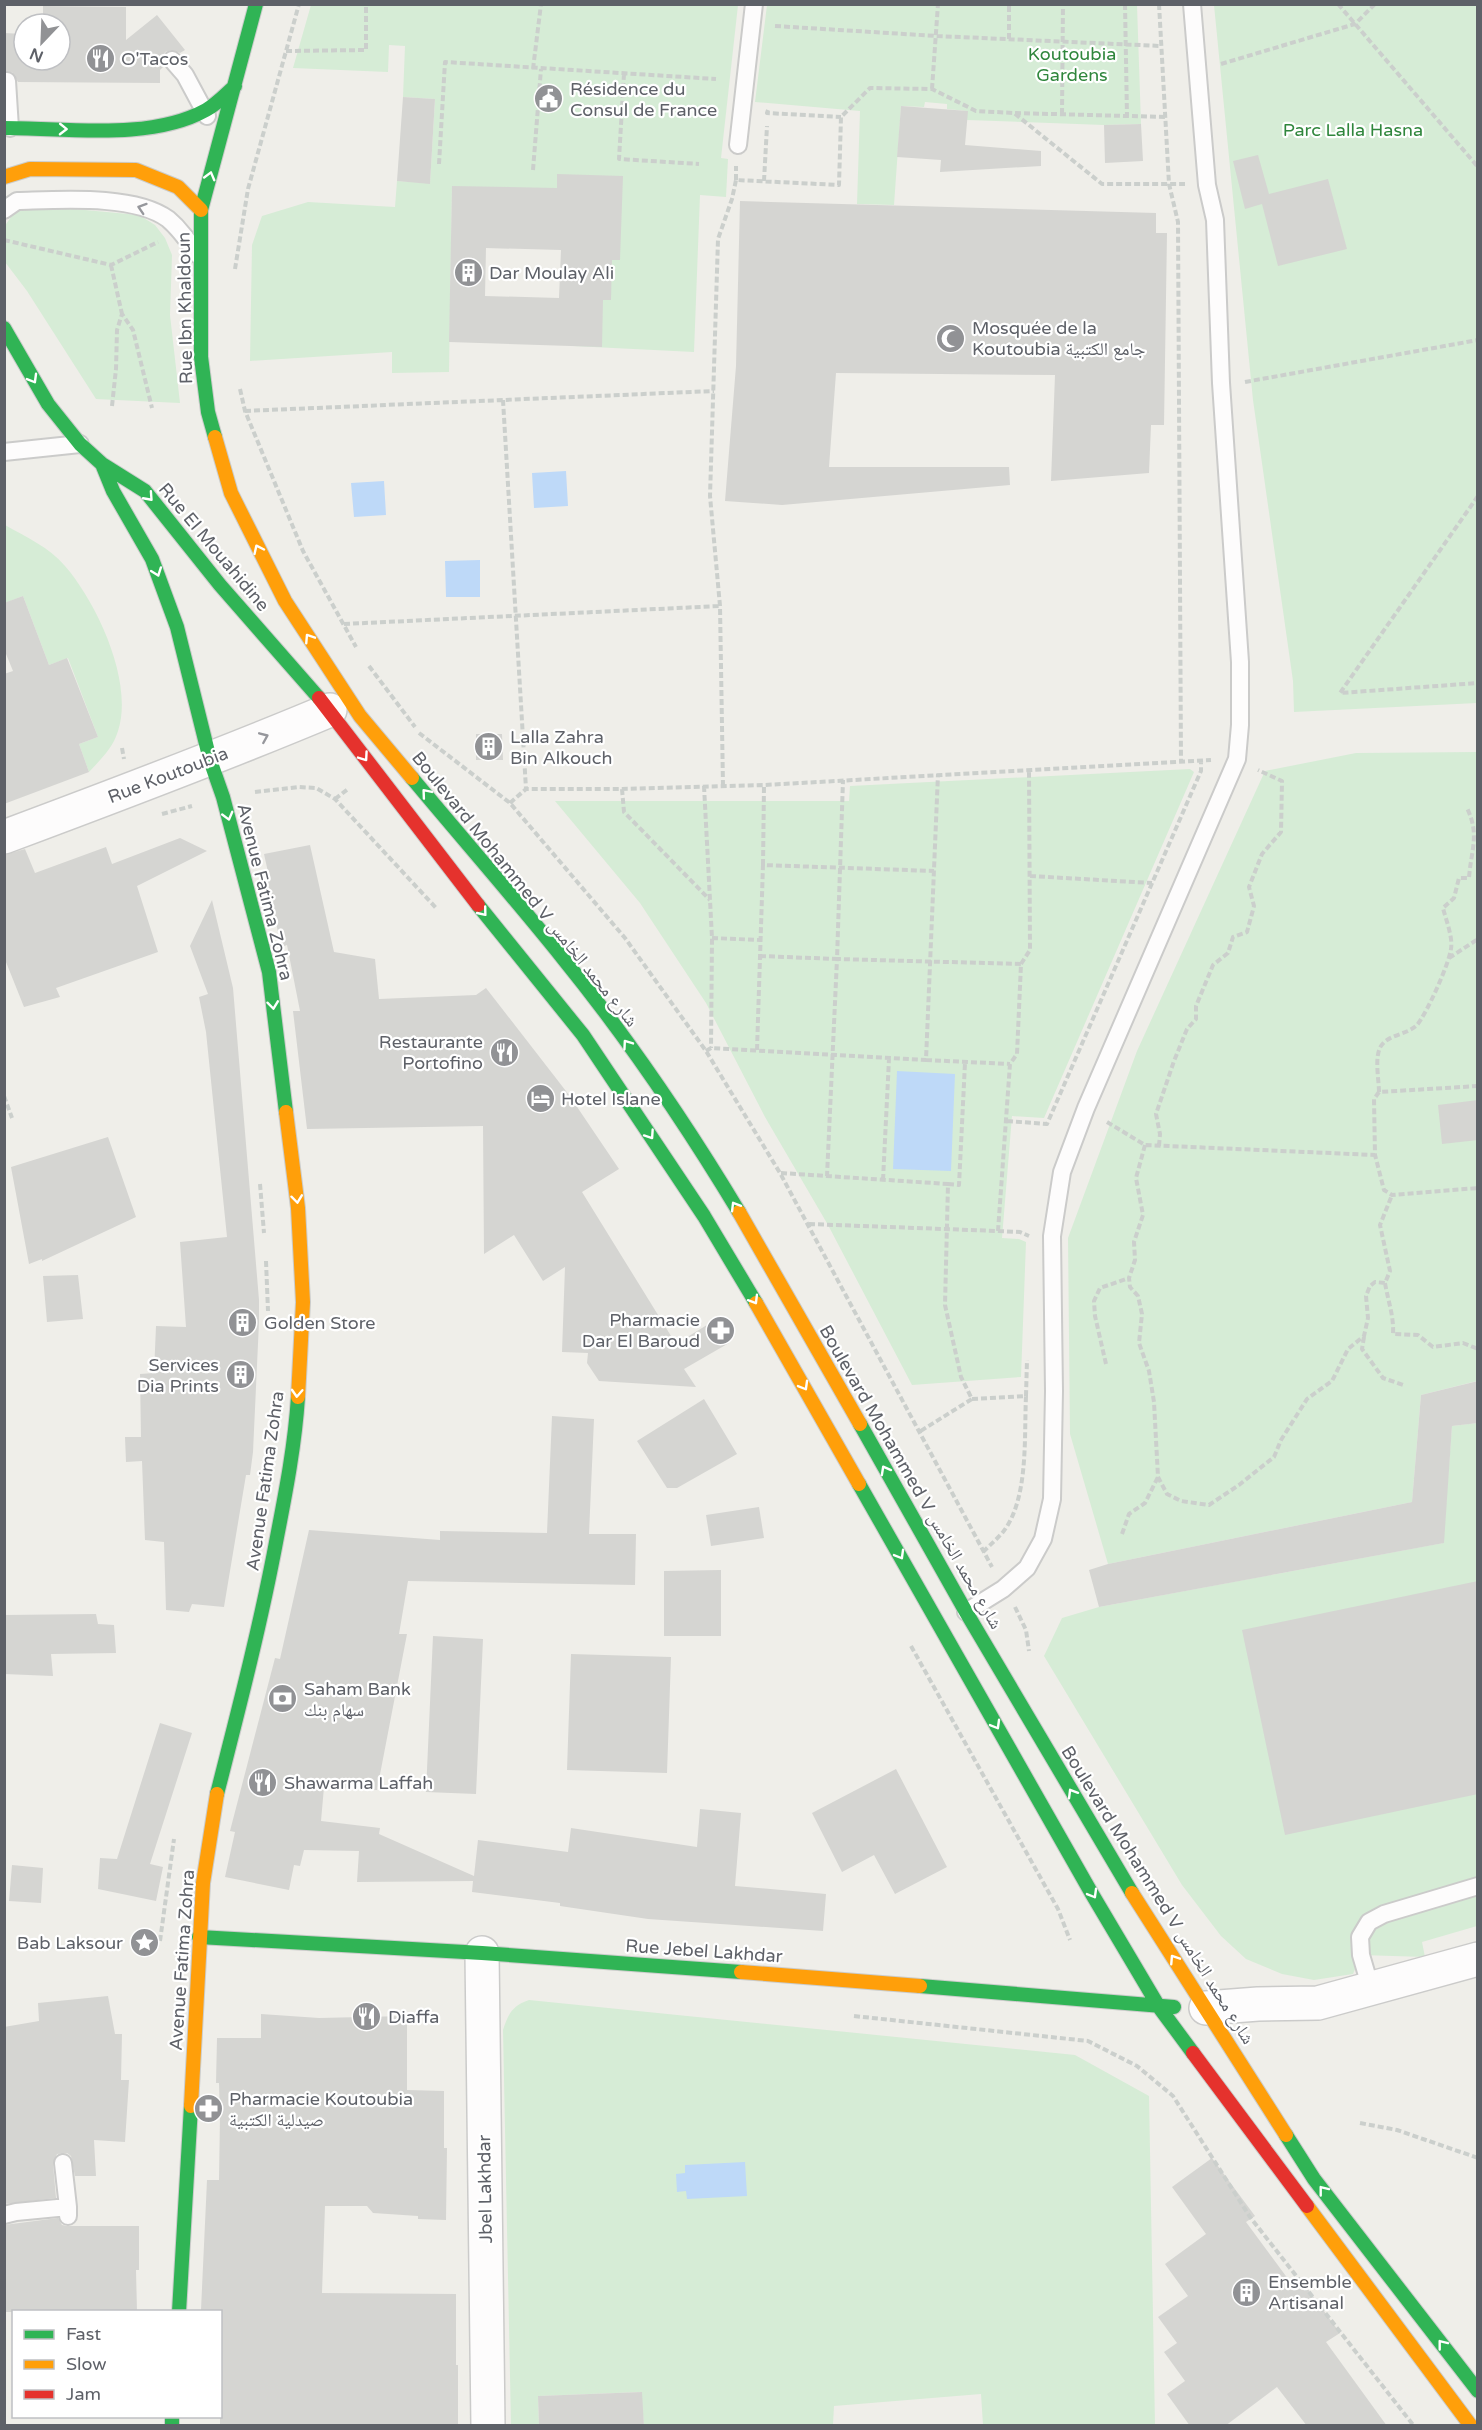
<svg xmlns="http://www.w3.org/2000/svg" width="1482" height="2430" font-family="'Varela Round','Noto Naskh Arabic',sans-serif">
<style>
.green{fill:#d6ecd6}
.water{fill:#bed9f8}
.building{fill:#d5d5d2;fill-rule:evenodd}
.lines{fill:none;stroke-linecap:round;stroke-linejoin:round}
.lane-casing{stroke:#cbcbca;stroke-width:20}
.street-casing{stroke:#cbcbca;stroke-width:36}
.fast-casing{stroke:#cbcccb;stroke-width:16}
.slow-casing{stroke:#cbcccb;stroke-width:16}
.jam-casing{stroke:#cbcccb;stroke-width:16}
.path{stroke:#cbcfcc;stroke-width:4;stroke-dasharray:6 3;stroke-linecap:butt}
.lane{stroke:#fdfcfc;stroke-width:16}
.street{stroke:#fdfcfc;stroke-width:33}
.fast{stroke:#30b455;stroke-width:14}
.slow{stroke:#ff9f0a;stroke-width:14}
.jam{stroke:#e5322d;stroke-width:14}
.oneway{stroke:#fff}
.oneway2{stroke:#96979c}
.labels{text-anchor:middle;stroke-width:4.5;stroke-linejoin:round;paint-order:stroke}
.park-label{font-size:18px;fill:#2f863c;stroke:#fff}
.poi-label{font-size:18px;fill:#5e6168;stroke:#fff;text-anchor:start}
.street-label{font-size:18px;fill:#5e6168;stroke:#fff}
</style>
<rect width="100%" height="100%" fill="#efeee9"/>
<!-- green -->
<path class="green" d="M311,5h427l-17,153 7,1 -2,38 -26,-2 -6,157 -121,-6 3,-107 -124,-53 -3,186 -57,1v-21l-142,9 2,-116 10,-29 46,-14 87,5 2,-26 33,2 5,-84 -32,-2 2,-51 -16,-1 -1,27 -95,-4z
M767,5h370l4,119 -37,1 -137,-5v-9l-20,-2v-5l-22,-2 -1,5 -23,-1 -7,99 -37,-1 3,-93 -105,-9z
M1214,5h263v698l-183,9 -1,-31 -40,-281z
M31,205l108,10 16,10 10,13 7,17 -2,60 10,88 -84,-4 -69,-108 -22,-29 -1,-35 12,-17z
M5,525c21,12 44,22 60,41 32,37 69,116 53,165 -5,17 -17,28 -29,41l-10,-28 19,-7 -30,-79 -19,7 -26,-69 -18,7z
M1477,752v629l-56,14 -9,107 -304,62 -38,-130 -2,-196 69,-187 128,-280 91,-18z
M1190,769l4,3 -150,346 -32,-2 -10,122 17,1 7,3 -5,135 -109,8 -84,-160 -63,-108 -59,-114 -66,-100 -85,-102h294l1,-15z
M1477,1423v503l-55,16 3,15 -64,-2 -8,19 -39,6 -32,-6 -36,-15 -25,-23 -39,-51 -138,-229 18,-38 37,-11 344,-64 9,-117z
M529,2000l546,55 74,41 6,329h-172l-2,-31 -147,12 -1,19h-189l-3,-33 -103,4 1,29h-28l-8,-395c5,-16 10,-25 26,-30z"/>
<!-- water -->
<path class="water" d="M566,471l2,35 -34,2 -2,-35z
M384,481l2,34 -32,2 -3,-34z
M480,560v37h-34l-1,-36z
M897,1071l58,3 -4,97 -58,-2z
M745,2162l2,34 -60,3 -1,-8 -9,1 -1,-18 9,-1v-8z"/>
<!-- building -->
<path class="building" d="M43,6l83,1v33l31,-25 28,35 -5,3 -9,-3 -6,2 -3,9 2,5 -4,4v13l-142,-1 -6,-10 -8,-1v-38l20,1v26h36v-36h-17z
M403,97l32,2 -5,85 -33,-3z
M901,106l67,5 -3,34 76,6v15l-101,6 1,-12 -44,-3z
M1141,124l2,37 -38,2 -1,-38z
M1258,155l11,39 59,-15 19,70 -69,17 -16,-62 -17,5 -12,-48z
M557,174l66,2 -3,84h-8l-1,40h-8l-1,47 -153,-5 3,-156 105,2zM486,248l75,2 -2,48 -74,-2z
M740,201l416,12v20h11l-3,192h-13l-2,48 -98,8 4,-106 -219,-2 -7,94h180l1,18 -228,20 -57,-4 11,-135z
M23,596l26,69 18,-7 31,79 -19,7 10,28 -85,32v-130l9,-3 -9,-22v-46z
M476,734h26l1,26h-27z
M180,838l27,13 -70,35 21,66 -102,36 4,9 -36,10 -20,-50v-102l21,-6 10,24 71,-26 6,17z
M310,845l24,107 41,7 4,40 97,-4 10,-7 83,107 50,74 -37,23 94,152 39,-24 14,23 -45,26 12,18 -97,-6 -12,-18 1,-10 -26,-1 3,-85 -22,14 -29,-46 -30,19 -1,-128 -176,3 -14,-118h7l-13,-66 -5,2 -10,-39 -7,-36h3l-4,-18z
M212,900l21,88 26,312v22l-6,130 -3,23h-4l-22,132 -32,-3 -3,8 -23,-2 -2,-68 -19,-2 -3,-79 -16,1 -1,-25h16l-1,-63 14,-1 2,-47 30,1 -6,-85 47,-5 -21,-205 -7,-35 9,-3 -18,-48z
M1478,1100v40l-36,4 -4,-39z
M108,1137l28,80 -94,44v-2l-13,5 -18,-97z
M78,1275l5,44 -36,3 -4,-46z
M1478,1381v42l-26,3 -8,117 -345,64 -10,-37 19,-6 304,-62 9,-107z
M704,1399l33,55 -60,34h-10l-30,-47z
M552,1416l42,3 -5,115h47l-1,51 -227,-4 -9,53h8l-30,156 -53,-3 -3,34 59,7 -1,6 95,42 4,-36 90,12 3,-24 126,19 3,-38 41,4 -6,73 91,8 -3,37 -175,-12 -88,-13v-3l-88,-11 1,-11 -116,1 2,-31 -55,-1 -4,16 -6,-1 -5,25 -64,-13 10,-45 -5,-1 45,-173 5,1 29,-129 131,10v-9l107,2z
M759,1507l5,31 -53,8 -5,-31z
M721,1570v66h-57v-65z
M1478,1581v213l-193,41 -43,-205z
M96,1614l2,10 16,1 2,28 -65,1 2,22 -49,-2v-59z
M433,1636l50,3 -7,155 -50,-2z
M571,1654l100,3 -4,116 -100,-3z
M160,1723l32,10 -42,131 13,3 -7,34 -58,-12 2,-31 17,1z
M896,1769l51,98 -52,27 -21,-39 -32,17 -30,-59z
M12,1865l31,3 -2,35 -32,-2z
M108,1996l7,38h7l-1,46h8l-4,62 -31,-2 2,36h-21l-4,-20 -4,-3 -10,1 -4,10 3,34 -52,6v-177l35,-6 -1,-18z
M261,2014l58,4 88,-2v74l37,1v57h3l-1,72 -28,-1v-3l-45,-3 -6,-7h-42l-3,87 134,1v71h2v61h-238v-116h-19l6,-130h12l1,-64 -1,-33h-3l1,-45h44z
M1212,2158l43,58 -9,6 48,65 8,-6 38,52 -14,9 61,84h-80l-30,-39 -52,39h-35l-23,-32 18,-13 -21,-29 13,-9 -19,-26 30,-21 -23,-32 41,-30 -34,-47z
M58,2218l4,7 5,1h72v44h-3l1,42h-133v-87z
M642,2392l2,34h-105l-1,-30z"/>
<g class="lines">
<defs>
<path id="lane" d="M172,60l13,15 22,41
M7,81l3,47
M738,145l16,-141
M4,210l13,-9c42,-1 117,-7 151,18 12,10 21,23 30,36
M4,452l76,-8
M966,1612l37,-23 24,-21 16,-29 9,-40 2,-108 -2,-155 10,-64 24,-64 151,-349 3,-34v-63l-19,-279 -6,-163 -8,-35 -15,-181
M1371,1989l-10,-34 -1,-18 9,-15 15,-8 94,-28
M63,2163l5,44
M4,2215l12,-3 52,-5v9"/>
<path id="street" d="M4,837c110,-41 219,-82 326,-127
M482,1953l6,473
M1206,2008l52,-4 60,-1 160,-44"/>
<path id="fast" d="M4,128c63,0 146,13 202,-18 11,-6 20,-16 29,-24
M4,328l44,76 32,40 22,20 43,27 75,94 99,113
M215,437l-7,-25 -7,-55v-147l55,-206
M102,464l11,27 39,68 25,68 33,133 13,37 46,175 17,140
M412,778c50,60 101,118 150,179 65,80 124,167 177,255
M478,905l105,130 121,181 52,87
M860,1424l106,188 166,281
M859,1484l233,410 67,113 34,46
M217,1794c22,-86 44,-171 60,-257 9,-46 18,-93 21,-140
M199,1937l283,16 259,19
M920,1986l254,21
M1286,2135l28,44 164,212
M179,2312l12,-206
M172,2416v10"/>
<path id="slow" d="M4,177l26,-8 106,1 42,17 23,23
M215,437l16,56 54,108 75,115 52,62
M286,1112l12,96 5,94 -5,95
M739,1212l121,212
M756,1303l103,181
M1132,1893l154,242
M741,1972l179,14
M191,2106l12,-223 14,-89
M1307,2206l164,220"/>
<path id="jam" d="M319,698l159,207
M1193,2053l114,153"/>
</defs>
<!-- lane casing -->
<use href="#lane" class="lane-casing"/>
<!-- street casing -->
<use href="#street" class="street-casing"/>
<!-- fast casing -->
<use href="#fast" class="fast-casing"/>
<!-- slow casing -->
<use href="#slow" class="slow-casing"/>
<!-- jam casing -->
<use href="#jam" class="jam-casing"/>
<!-- path -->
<path class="path" d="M1125,4l2,112
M1159,4l10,180 9,38 3,540
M1338,4l140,163
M775,26l162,10 224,10
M1009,39v-35
M286,51l80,-1v-46
M1221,64l134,-40 20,-20
M533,69l8,-65
M624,74l-5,85 80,5
M932,89l6,-85
M768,110l-1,3 74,4
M1015,113l150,4
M1062,114l1,-110
M439,164l6,-102 271,17
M533,170l8,-101
M736,180v-14
M764,181l3,-55
M4,240l107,25 47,-23
M111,265l11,49
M235,269l13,-80 51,-185
M1245,382l233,-42
M240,389l5,22 58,140 53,96
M503,400l23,389
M112,406l4,-37 1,-39 5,-16 11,16 19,78
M245,411l469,-20
M1478,496l-138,197 138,-10
M344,624l376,-18
M369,666l46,61
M419,733l91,70 115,135 81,113 74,122 212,394
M122,748l2,11
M704,786l8,152 -1,110
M723,786l-3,-180 -10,-110 8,-257 14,-40 4,-19 103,5 2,-68 29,-29 62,1 44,22 38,2 88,71h83
M622,789l2,23 86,88
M255,792l44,-5 17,1 19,11 102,110
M335,799l13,-10
M510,803l16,-14h96l142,-4 447,-25
M162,814l30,-8
M763,865l1,-80
M1030,876l122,7
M712,938l48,2
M760,956l77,3 6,-179
M1449,958l29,-19
M1021,964l9,-14 -1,-181
M757,1050l6,-185 171,6
M706,1051l5,-3 215,12 12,-286
M926,1060l84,4
M1478,1086l-99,6 -5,7 1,56 9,35 8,5 86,-7
M1379,1092c0,-12 -5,-35 2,-46 8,-12 26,-11 36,-21 10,-12 32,-61 34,-76 2,-12 -5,-29 -8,-41l11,-10 5,-20h10c2,-28 11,-43 -2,-70
M4,1096l8,22
M1007,1121l40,3 154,-353v-10
M1107,1122l38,23 230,10
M1145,1145l-9,33 7,37 -9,27 1,18 -6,18 1,9 8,9 4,18 -3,29 10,28 5,31 4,75 9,17 14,7 28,4 30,-20 35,-28 7,-17 26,-41 25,-18 16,-32 16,-13 4,-18 -2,-22 4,-10 5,-4 10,1 5,-12 -10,-46 12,-30
M1159,1146l1,-12 -4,-20 18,-53 13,-32 9,-10v-13l17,-41 15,-12 5,-16 14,-5 7,-26 -5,-19 13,-33 19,-22 1,-51 -24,-11
M781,1173l167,11 -3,121 16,72 11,22 -53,33
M883,1180l6,-121
M260,1184l4,49
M948,1184l11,1 6,-122
M809,1224l189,7 12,-167 7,-10 4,-90 -184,-5 -10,217
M998,1231l22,1 9,4
M266,1261l2,50
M1385,1283c3,18 9,33 8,51l25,1 15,12 30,-4 15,6
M1364,1337l-2,12 21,29 20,7
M1106,1364l-11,-48 -1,-15 6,-13 29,-10
M972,1399l54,-3 1,-36
M1122,1534l7,-20 16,-11 13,-26
M983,1552c7,-7 14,-13 20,-20 26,-33 21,-96 23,-136
M1015,1607l11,23 3,21
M911,1646l147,263 12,31
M160,1941l14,-102
M854,2016l234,25 49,25 36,30 77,121 164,209
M1360,2123l37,7 81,28"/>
<!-- lane -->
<use href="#lane" class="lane"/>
<!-- street -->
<use href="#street" class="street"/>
<!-- fast -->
<use href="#fast" class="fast"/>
<!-- slow -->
<use href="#slow" class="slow"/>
<!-- jam -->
<use href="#jam" class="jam"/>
</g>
<!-- one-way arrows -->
<defs><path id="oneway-chevron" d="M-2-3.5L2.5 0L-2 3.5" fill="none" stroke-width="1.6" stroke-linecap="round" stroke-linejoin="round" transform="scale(1.5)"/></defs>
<g class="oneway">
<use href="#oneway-chevron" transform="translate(63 129) rotate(1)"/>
<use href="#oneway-chevron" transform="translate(210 176) rotate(-75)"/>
<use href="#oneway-chevron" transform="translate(33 379) rotate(60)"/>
<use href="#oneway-chevron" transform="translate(149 497) rotate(48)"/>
<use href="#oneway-chevron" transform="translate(258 549) rotate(-115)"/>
<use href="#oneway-chevron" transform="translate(157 572) rotate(70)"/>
<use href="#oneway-chevron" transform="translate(309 638) rotate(-123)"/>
<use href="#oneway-chevron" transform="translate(364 757) rotate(55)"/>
<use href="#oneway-chevron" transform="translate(426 793) rotate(-130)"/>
<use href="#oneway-chevron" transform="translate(228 816) rotate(75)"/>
<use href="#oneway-chevron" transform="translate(483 912) rotate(51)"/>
<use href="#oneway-chevron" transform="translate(273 1005) rotate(83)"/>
<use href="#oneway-chevron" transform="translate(627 1044) rotate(-125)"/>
<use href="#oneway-chevron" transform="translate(650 1135) rotate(56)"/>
<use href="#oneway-chevron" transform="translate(297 1199) rotate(83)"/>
<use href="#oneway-chevron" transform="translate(735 1206) rotate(-121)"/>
<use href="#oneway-chevron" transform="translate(754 1300) rotate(59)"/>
<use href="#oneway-chevron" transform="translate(804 1386) rotate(60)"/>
<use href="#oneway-chevron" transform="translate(297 1393) rotate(93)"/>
<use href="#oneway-chevron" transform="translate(885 1470) rotate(-119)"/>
<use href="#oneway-chevron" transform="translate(900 1555) rotate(60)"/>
<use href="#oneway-chevron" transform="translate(996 1725) rotate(60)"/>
<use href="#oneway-chevron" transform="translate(1072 1793) rotate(-121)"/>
<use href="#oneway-chevron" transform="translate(1093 1894) rotate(60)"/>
<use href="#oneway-chevron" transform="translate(1174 1959) rotate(-123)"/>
<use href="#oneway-chevron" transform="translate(1323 2190) rotate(-128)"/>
<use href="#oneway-chevron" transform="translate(1442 2344) rotate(-128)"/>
</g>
<g class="oneway2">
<use href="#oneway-chevron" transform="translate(142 208) rotate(-162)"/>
<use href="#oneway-chevron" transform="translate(264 737) rotate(-23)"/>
</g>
<!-- icons -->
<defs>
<symbol id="restaurant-disc" viewBox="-11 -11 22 22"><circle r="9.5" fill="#919295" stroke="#fff"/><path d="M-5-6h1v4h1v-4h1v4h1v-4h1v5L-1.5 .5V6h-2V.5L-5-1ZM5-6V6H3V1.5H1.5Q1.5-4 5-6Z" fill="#fff"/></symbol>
<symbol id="civic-disc" viewBox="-11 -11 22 22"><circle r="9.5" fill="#919295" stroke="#fff"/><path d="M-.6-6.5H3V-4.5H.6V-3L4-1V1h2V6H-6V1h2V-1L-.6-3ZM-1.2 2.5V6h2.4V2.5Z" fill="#fff"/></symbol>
<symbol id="building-disc" viewBox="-11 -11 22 22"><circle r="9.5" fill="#919295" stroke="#fff"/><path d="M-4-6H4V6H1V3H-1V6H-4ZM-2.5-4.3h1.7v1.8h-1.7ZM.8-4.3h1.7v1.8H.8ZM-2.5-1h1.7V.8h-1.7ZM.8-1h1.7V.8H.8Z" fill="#fff"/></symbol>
<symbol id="mosque-disc" viewBox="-11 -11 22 22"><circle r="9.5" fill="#919295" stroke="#fff"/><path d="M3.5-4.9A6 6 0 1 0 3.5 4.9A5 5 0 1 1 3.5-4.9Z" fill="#fff"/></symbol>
<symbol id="hotel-disc" viewBox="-11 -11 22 22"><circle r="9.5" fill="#919295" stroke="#fff"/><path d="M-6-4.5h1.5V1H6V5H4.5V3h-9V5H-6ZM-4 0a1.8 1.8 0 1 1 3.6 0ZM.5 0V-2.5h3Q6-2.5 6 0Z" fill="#fff"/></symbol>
<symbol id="pharmacy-disc" viewBox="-11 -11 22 22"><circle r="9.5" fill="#919295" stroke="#fff"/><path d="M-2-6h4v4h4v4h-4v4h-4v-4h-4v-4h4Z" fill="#fff"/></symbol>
<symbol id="bank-disc" viewBox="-11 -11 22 22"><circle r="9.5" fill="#919295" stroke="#fff"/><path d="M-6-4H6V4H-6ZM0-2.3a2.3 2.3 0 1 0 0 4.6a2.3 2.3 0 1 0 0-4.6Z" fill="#fff"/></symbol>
<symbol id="sight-disc" viewBox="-11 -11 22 22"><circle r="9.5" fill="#919295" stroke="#fff"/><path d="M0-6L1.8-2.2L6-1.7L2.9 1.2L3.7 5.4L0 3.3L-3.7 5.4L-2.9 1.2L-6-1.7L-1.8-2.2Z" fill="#fff"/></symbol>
</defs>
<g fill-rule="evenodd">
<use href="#restaurant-disc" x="84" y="42" width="33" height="33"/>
<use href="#civic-disc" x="532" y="82" width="33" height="33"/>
<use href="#building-disc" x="452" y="256" width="33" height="33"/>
<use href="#mosque-disc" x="934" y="322" width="33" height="33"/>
<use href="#building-disc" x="472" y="730" width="33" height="33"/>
<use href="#restaurant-disc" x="488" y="1036" width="33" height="33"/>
<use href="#hotel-disc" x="524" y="1082" width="33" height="33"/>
<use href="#building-disc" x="226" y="1306" width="33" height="33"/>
<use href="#pharmacy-disc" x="704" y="1314" width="33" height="33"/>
<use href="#building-disc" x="224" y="1358" width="33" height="33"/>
<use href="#bank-disc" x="266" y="1682" width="33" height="33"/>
<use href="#restaurant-disc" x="246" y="1766" width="33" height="33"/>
<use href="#sight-disc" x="128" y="1926" width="33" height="33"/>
<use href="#restaurant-disc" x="350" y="2000" width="33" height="33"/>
<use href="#pharmacy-disc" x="192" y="2092" width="33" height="33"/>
<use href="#building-disc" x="1230" y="2276" width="33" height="33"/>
</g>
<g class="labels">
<!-- park labels -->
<g class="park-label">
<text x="1072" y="60">Koutoubia<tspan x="1072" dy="21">Gardens</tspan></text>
<text x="1353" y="136">Parc Lalla Hasna</text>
</g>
<!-- poi labels -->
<g class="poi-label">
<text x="121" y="65">O'Tacos</text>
<text x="570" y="95">Résidence du<tspan x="570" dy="21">Consul de France</tspan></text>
<text x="489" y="279">Dar Moulay Ali</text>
<text x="972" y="334">Mosquée de la<tspan x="972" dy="21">Koutoubia جامع الكتبية</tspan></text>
<text x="510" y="743">Lalla Zahra<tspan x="510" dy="21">Bin Alkouch</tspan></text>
<text x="483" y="1048" text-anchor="end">Restaurante<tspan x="483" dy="21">Portofino</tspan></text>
<text x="561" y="1105">Hotel Islane</text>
<text x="700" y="1326" text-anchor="end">Pharmacie<tspan x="700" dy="21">Dar El Baroud</tspan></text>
<text x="264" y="1329">Golden Store</text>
<text x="219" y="1371" text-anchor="end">Services<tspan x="219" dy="21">Dia Prints</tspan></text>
<text x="304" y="1695">Saham Bank<tspan x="304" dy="21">سهام بنك</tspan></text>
<text x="284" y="1789">Shawarma Laffah</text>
<text x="123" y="1949" text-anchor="end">Bab Laksour</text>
<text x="388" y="2023">Diaffa</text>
<text x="229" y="2105">Pharmacie Koutoubia<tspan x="229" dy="21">صيدلية الكتبية</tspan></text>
<text x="1268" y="2288">Ensemble<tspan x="1268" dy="21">Artisanal</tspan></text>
</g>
<!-- street labels -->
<g class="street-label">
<text transform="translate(185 308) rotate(-91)" y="6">Rue Ibn Khaldoun</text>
<text transform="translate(214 547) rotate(50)" y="6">Rue El Mouahidine</text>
<text transform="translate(168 775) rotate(-21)" y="6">Rue Koutoubia</text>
<text transform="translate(525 889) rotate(51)" y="6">Boulevard Mohammed V شارع محمد الخامس</text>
<text transform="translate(265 892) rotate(76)" y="6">Avenue Fatima Zohra</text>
<text transform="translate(911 1477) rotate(60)" y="6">Boulevard Mohammed V شارع محمد الخامس</text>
<text transform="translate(265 1481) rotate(-82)" y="6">Avenue Fatima Zohra</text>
<text transform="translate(1158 1895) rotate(58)" y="6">Boulevard Mohammed V شارع محمد الخامس</text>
<text transform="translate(704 1951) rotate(4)" y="6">Rue Jebel Lakhdar</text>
<text transform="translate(182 1960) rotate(-86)" y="6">Avenue Fatima Zohra</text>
<text transform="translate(485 2189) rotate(-91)" y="6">Jbel Lakhdar</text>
</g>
</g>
<!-- border -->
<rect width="1482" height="2430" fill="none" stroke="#5e6168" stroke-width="12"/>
<!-- legend -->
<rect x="12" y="2310" width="210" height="108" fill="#ffffff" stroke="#bfc0c3" stroke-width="1.5"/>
<rect x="24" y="2330" width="30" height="9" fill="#30b455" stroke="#bfc0c3" stroke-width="1.5"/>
<text x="66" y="2340" font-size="18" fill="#5e6168">Fast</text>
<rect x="24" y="2360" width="30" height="9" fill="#ff9f0a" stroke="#bfc0c3" stroke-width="1.5"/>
<text x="66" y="2370" font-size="18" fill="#5e6168">Slow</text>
<rect x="24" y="2390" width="30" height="9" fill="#e5322d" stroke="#bfc0c3" stroke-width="1.5"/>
<text x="66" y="2400" font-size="18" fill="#5e6168">Jam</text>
<!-- north arrow -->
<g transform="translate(42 42) rotate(203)"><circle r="28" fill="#ffffff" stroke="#bfc0c3" stroke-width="1.5"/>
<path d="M0-4.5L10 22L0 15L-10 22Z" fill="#919295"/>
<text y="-9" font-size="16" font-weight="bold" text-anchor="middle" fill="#5e6168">N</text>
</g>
</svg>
